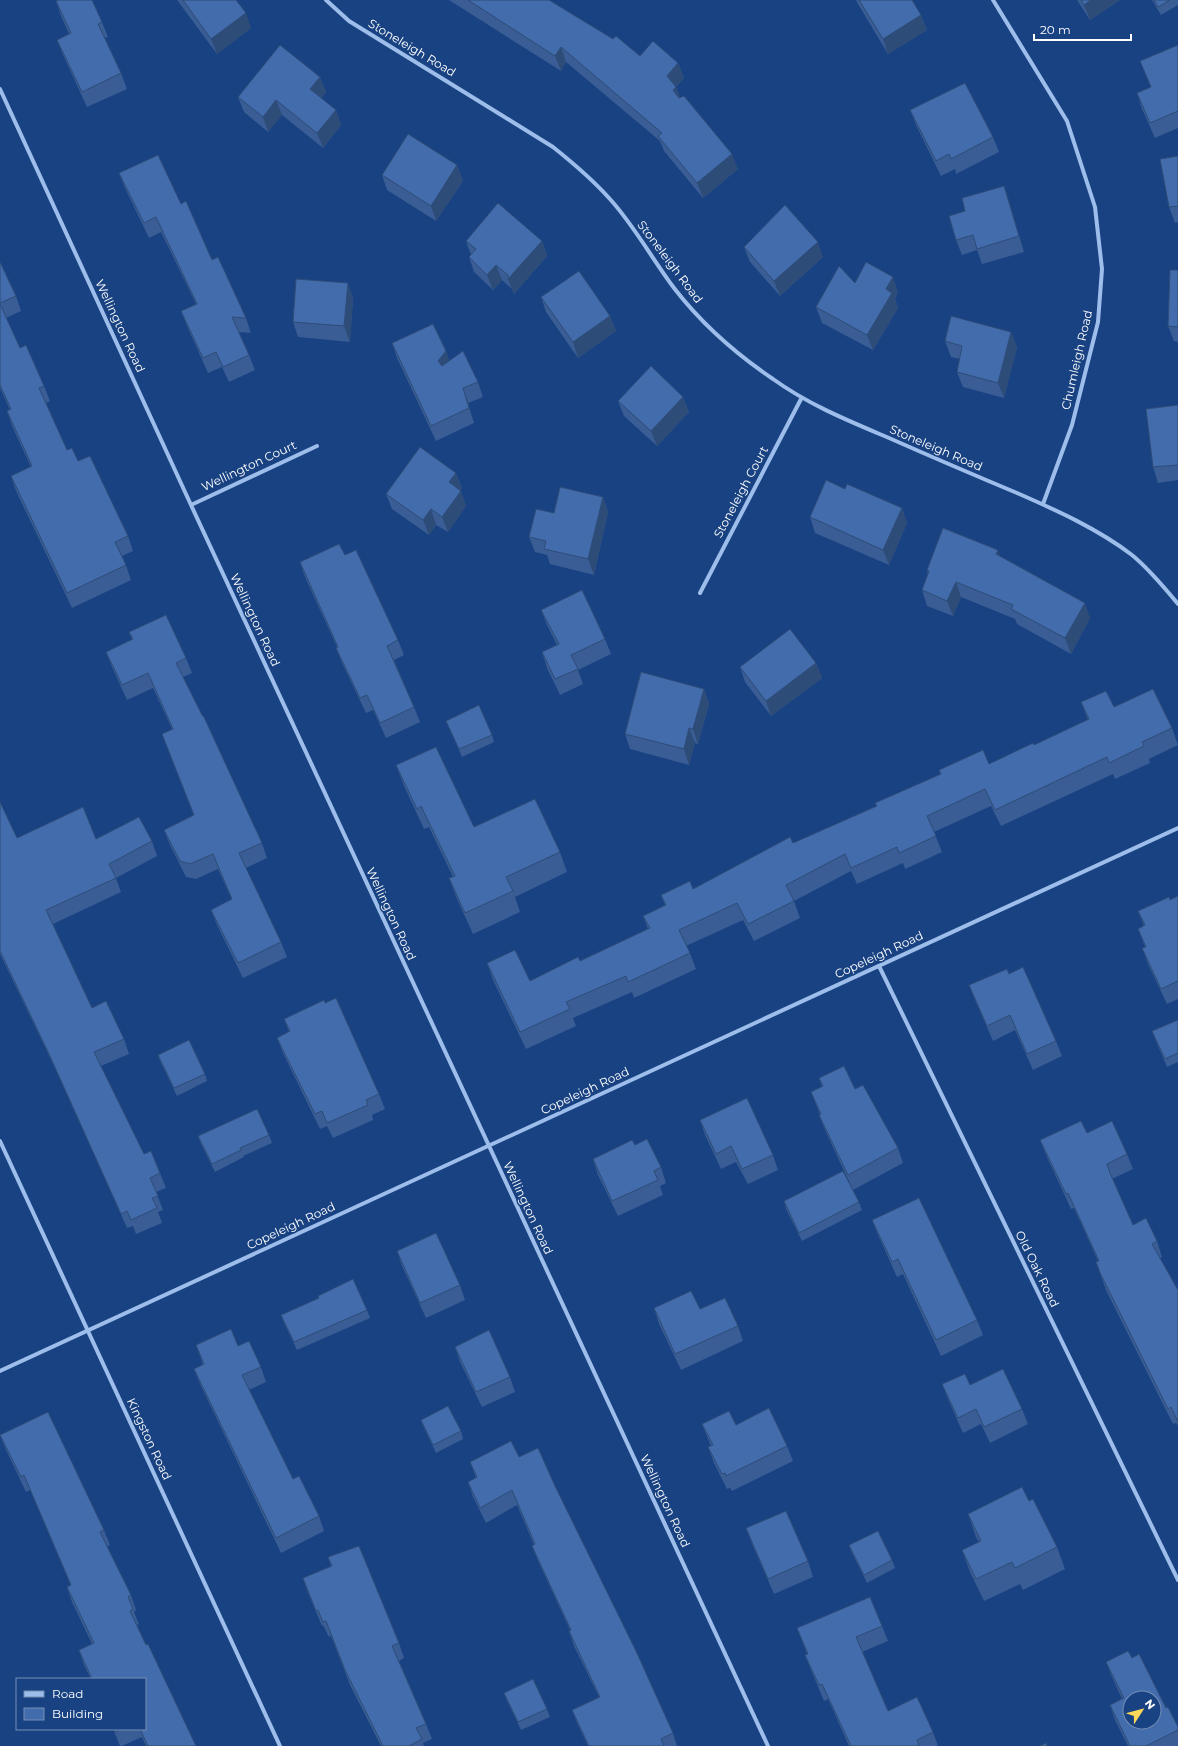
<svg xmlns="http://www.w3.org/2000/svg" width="1178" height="1746" font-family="Montserrat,sans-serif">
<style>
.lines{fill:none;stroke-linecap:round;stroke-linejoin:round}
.minor{stroke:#9dbdeb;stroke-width:4}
.wall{fill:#395d94}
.shaded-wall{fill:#2e4c78}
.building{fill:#426cac;stroke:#2e4c78;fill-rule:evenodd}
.labels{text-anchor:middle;stroke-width:3;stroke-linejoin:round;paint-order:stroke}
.street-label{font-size:12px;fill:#fff;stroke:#194282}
</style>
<rect width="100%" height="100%" fill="#194282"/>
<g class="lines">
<!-- minor -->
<path class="minor" d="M326,0l23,21 204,126c20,16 39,32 56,51 25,27 43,61 65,90 27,35 62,66 99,91 36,26 76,42 116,59 43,19 85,37 128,55 39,17 81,36 115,62 17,14 32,32 46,49
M993,0l74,121 28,86 7,62 -4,53 -26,103 -29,79
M0,89l191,416 577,1241
M191,505l126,-59
M700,593l101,-194
M879,966l299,614
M0,1141l280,605
M0,1371l1178,-543"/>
</g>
<!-- wall -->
<path class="wall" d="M177,0h59l15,28 -34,26z
M449,0h100l91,56 38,7 6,15 -8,9 4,11 58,71 -35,29 -39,-47 -4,-10 -94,-79 -5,9z
M856,0h56l9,15 6,15 -39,24 -30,-50z
M1077,0h43l-30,20z
M1152,0h26v5l-17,10z
M56,1l46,21 6,15 -3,1 16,35 6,16 -40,18 -24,-52 -6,-15 12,-6 -8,-18z
M1178,45v83l-23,10 -13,-29 -5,-16 14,-6 -11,-26z
M320,77l6,15 -5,6 15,12 5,15 -18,23 -41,-33 -14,17 -24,-20 -6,-15z
M910,110l83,27 6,15 -43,22 -1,-5 -14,7 -25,-51z
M1178,156v66l-3,1 -6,-16z
M457,165l6,16 -27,40 -49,-31 -5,-15z
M119,173l62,31 65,114 5,15 -12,-1 10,23 6,15 -26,12 -7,-15 -14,6 -21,-47 -6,-15 15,-7 -35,-72 -12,6 -24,-50z
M1004,186l5,15 15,51 -42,12 -5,-14 -15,5 -6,-15 9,-29z
M466,241h76l5,15 -33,38 -2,-5 -10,-9 -9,10 -19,-18 -5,-15 2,-2z
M744,247l79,10 -43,39 -30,-34z
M0,262l16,34 5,15 -15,7 14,30 24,38 6,15 -4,2 21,47 11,11 50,75 5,15 -11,5 4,9 5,15 -59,28 -56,-117 -5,-15 20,-9 -19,-41 -5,-15 3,-1 -10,-22z
M1178,270v72l-4,-1 -6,-15z
M855,283l43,9 -3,7 3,9 -25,42 -51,-27 -6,-16z
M541,297l69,19 6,15 -38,27 -32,-46z
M353,298l-3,44 -52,-5 -5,-15z
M1011,332l6,15 -13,51 -41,-11 -6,-15 3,-13 -9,-2 -6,-16z
M392,343l54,8 3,10 29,21 5,15 -15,6 6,20 -38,18 -39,-83z
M683,397l6,15 -32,34 -33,-30 -6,-15z
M1178,405v75l-20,3 -5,-16z
M456,473l6,15 -2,2 6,16 -18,26 -12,-7 -7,10 -37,-26 -6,-15z
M845,489l57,19 5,15 -18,42 -74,-32 -5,-16z
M603,497l5,15 -14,63 -44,-11 -3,-9 -12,-3 -6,-15 25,-24z
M345,555l53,85 6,15 -10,5 20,47 6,15 -34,16 -13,-28 -7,3 -24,-50 -6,-15 1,-1 -32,-70 -5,-15z
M1000,557l90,61 -19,36 -54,-30 -2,-5 -54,-22 -8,19 -26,-10 -5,-16 6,-16 -1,-4z
M541,610l64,29 6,15 -33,16 5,14 -23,11 -13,-27 -5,-16 15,-7 -10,-20z
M129,632l57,26 6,15 -9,4 79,166 5,15 -21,10 35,74 6,15 -44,21 -26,-53 -6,-15 21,-10 -14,-31 -22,10 -10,-2 -16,-32 -6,-15 30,-14 -32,-82 10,-5 -19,-41 -26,12 -15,-33 -6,-15 26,-12z
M816,663l6,15 -51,38 -26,-34 -5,-15z
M704,689l5,15 -11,40 -3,-1 -6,22 -59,-16 -5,-15z
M1081,702l33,5 58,21 6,17 -29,14 1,4 -35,16 -2,-5 -112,52 -10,-20 -57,26 8,20 -37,17 -2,-6 -46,21 -6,-13 -57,30 6,17 -46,23 -11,-21 -57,26 4,7 6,16 -62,29 -2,-6 -59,26 3,8 -50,23 -33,-69 -6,-17 43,18 50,-20 68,-32 -5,-13 22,-11 -4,-10 32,-6 183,-83 64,-32 -1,-4 50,-6 45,-19 54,-25z
M446,721l46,14 2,7 -32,15z
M396,765l78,62 86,25 7,20 -52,25 5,15 -47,22 -16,-35 -8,-21 4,-1 -24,-50 -5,2 -20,-43z
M0,802l17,36 79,1 56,2 5,15 -41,22 5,14 -68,32 39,84 32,31 5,15 -28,12 43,88 16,19 6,15 -10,4 7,18 -5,2 4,11 -26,11 -3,-8 -6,2 -72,-160 -55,-114z
M1178,896v103l-11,5 -19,-40 -6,-16 3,-1 -7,-18 6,-3 -6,-15 32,-11z
M1009,974l47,67 6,15 -29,14 -18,-40 -22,11 -18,-41 -6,-15z
M284,1019l95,75 6,15 -13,6 1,5 -40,18 -6,-12 -7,3 -37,-76 -6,-15 12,-6z
M1178,1020v42l-11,5 -12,-28 -3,-8z
M158,1055l47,19 2,7 -30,15 -16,-33z
M819,1078l36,11 43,59 5,15 -50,27 -28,-60 -6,-15h1l-3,-8 -6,-15 11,-5z
M700,1120l73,35 5,15 -30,14 -12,-22 -15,7 -16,-34z
M1087,1133l40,21 6,15 -21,10 21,46 24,16 5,16 -2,1 18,32v136l-2,-3 -3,1 -67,-134 -10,-28 2,-1 -24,-53 -3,1 -25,-54 -6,-15z
M269,1135l3,8 -29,13 1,1 -29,15 -14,-28 -3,-8z
M635,1145l26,22 5,16 -6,3 3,9 -45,21 -20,-41 -5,-16z
M784,1201l75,1 3,8 -60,31 -16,-32z
M872,1220l105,100 6,15 -42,21 -38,-82 -6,3 -19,-42z
M397,1251l63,34 5,15 -39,18 -24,-52z
M654,1308l46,1 38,17 5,15 -62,29 -22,-46z
M367,1310l3,8 -73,32 -13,-27 -3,-8z
M196,1345l42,1 23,21 5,15 -17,8 44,89 26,37 5,15 -43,22 -81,-169 -6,-15 9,-4z
M455,1347l55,30 5,15 -33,15 -22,-45z
M942,1384l28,1 52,24 6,15 -38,19 -9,-19 -18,9 -15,-34z
M421,1420l40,11 2,8 -27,14 -12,-25z
M702,1424l34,1 51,21 6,15 -61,30 -2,-3 -3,1 -13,-26 -6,-16 3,-1 -3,-7z
M0,1435l104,95 6,15 -3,2 24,48 5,15 -2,2 5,12 -2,1 9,20 50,101h-50l-4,-9 -20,9h-2l-7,-17h32v-50h-54l-7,-14 -5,-15 13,-6 -20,-42 -5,-15 4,-1 -41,-96 -4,2 -20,-42z
M519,1457l36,29 118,247 4,13h-89l-10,-21 -6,-15 27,-13 -25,-51 -5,-15 1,-1 -32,-69 -6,-15 2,-1 -17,-40 -31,18 -13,-26 -5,-15 8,-4 -6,-16z
M1029,1501l28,46 8,22 -42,21 -3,-6 -36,17 -14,-29 -8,-22 17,-8 -3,-5 -8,-23z
M746,1528l62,33 5,16 -39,17 -22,-50z
M849,1545l43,15 3,8 -28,15 -15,-30z
M328,1557l71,86 5,15 -5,3 27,63 6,15 -9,4 1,3h-43l-31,-61 -19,-49 -2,1 -6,-12 -1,1 -14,-33 -5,-15 28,-12z
M882,1626l6,15 -26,11 26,59 45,21 5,14h-89l-21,-47 -4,2 -13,-31 -6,-15 2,-1 -10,-26z
M1132,1658l34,50 12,19v19h-50l-13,-26 -5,-15 12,-6 -10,-22 -6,-15z
M504,1693l43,16 3,8 -29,13 -14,-29z"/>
<!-- shaded-wall -->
<path class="shaded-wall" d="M1091,0h29l-30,20 -6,-15z
M246,13l5,15 -34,26 -6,-15z
M921,15l6,15 -39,24 -5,-15z
M561,47l5,15 -5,9 -6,-15z
M678,63l6,15 -8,9 6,15 -4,3 -11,-29z
M320,77l6,15 -10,13 -6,-16z
M276,100l6,15 -14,17 -5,-15z
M336,110l5,15 -18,23 -6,-15z
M732,154l6,15 -35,29 -6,-15z
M457,165l6,16 -27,40 -5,-15z
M1004,186l5,15 15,51 -5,-16z
M542,241l5,15 -33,38 -6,-15z
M818,242l5,15 -43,39 -6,-15z
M496,265l6,15 -9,10 -6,-15z
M893,277l5,15 -3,7 3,9 -25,42 -6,-15 19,-46z
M348,283l5,15 -3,44 -6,-16z
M610,316l6,15 -38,27 -5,-16z
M1011,332l6,15 -13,51 -6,-15z
M446,351l5,15 -8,10 -5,-15z
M463,388l5,15 6,20 -5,-15z
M683,397l6,15 -32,34 -6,-15z
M456,473l6,15 -7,10 -6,-16z
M461,491l5,15 -18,26 -6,-15z
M603,497l5,15 -14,63 -6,-16z
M902,508l5,15 -18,42 -6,-15z
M431,509l5,16 -7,10 -6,-15z
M998,550l5,15 -7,-11z
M956,582l5,15 -8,19 -6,-15z
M1085,603l5,15 -19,36 -6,-16z
M816,663l6,15 -51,38 -5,-15z
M704,689l5,15 -11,40 -5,-15z
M689,728l6,15 -6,22 -5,-16z"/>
<!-- building -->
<path class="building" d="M58,0h34l10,22 -4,2 23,49 -39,19 -25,-52 14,-7 -15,-32z
M183,0h53l10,13 -35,26z
M468,0h81l64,39 3,-3 24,20 13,-15 25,22 -11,13 9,11 -3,3 6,8 5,-2 48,58 -35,29 -39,-47 4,-3 -101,-86 -6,9z
M859,0h53l9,15 -38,24z
M1081,0h10l-7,5z
M1154,0h16l-12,7z
M280,45l40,32 -10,12 26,21 -19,23 -41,-33 -13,17 -25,-20z
M1178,45v66l-28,12 -13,-30 14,-6 -11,-26z
M965,83l28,54 -42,22 -2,-5 -13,7 -26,-51z
M408,134l49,31 -26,41 -49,-31z
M158,155l23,49 5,-3 26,59 6,-3 28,61 -14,-1 17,38 -26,12 -7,-15 -13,6 -22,-47 16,-7 -41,-87 -12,6 -25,-50z
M1178,156v50l-9,1 -9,-48z
M1004,186l15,50 -42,13 -4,-14 -17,5 -7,-24 16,-5 -3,-13z
M498,203l44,38 -34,38v-4l-12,-10 -9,10 -18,-18 7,-8 -10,-8z
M785,205l33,37 -44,39 -30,-34z
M0,262l16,34 -16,7z
M866,262l27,15 -7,12 6,4 -25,42 -51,-28 23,-41 16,17z
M1170,270h8v57l-10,-1z
M579,271l31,45 -37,26 -32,-45z
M296,279l52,4 -4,43 -51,-4z
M0,304l20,44 6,-3 18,41 -5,2 28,62 5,-2 6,13 12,-5 38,80 -13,6 11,23 -59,28 -56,-117 21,-10 -25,-55 4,-2 -11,-24z
M951,316l60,16 -13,51 -41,-11 5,-26 -17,-5z
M433,324l13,27 -8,10 4,5 21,-15 15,31 -15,6 6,20 -38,18 -39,-83z
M651,366l32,31 -32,34 -33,-30z
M1178,405v60l-25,2 -7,-58z
M420,447l36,26 -7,9 12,9 -19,26 -11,-8 -8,11 -37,-26z
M826,480l19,9 2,-5 55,24 -19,42 -73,-33z
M560,487l43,10 -15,62 -44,-10 2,-8 -17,-4 7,-28 18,4z
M943,528l55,22 -2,4 89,49 -20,35 -54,-29 2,-4 -57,-23 -9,19 -25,-11 7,-19 -2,-1z
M339,544l6,11 11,-5 42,90 -11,6 27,61 -34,16 -13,-28 -7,3 -24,-50 2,-1 -38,-85z
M582,590l23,49 -34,16 7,14 -23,10 -13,-27 17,-8 -18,-34z
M166,615l20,43 -10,5 26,52 2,2 58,126 -23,10 42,89 -43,21 -27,-53 21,-11 -19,-45 -23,10 -10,-3 -16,-31 30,-15 -32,-81 11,-5 -25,-56 -26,12 -16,-33 27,-13 -4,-7z
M790,629l26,34 -50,38 -26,-34z
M641,672l63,17 -11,40 -4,-1 -5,21 -59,-15z
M1153,689l19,39 -30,14 2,4 -35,17 -2,-6 -112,53 -10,-21 -58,27 9,20 -37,17 -2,-6 -46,21 -6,-14 -59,31 8,16 -46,23 -11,-21 -58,27 11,23 -62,29 -2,-6 -60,26 4,7 -50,23 -33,-69 28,-13 15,31 48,-24 2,4 70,-33 -7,-12 23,-11 -5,-10 29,-14 3,8 97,-52 3,6 84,-37 -2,-3 66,-29 -2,-4 44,-20 6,14 44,-21 1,2 55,-26 -8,-17 25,-11 8,16z
M479,705l13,30 -33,14 -13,-28z
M436,747l38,80 61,-28 25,53 -54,25 7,14 -48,22 -16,-35 6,-2 -34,-70 -4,3 -21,-44z
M0,802l17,36 66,-31 13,32 43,-22 13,24 -43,23 7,14 -70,32 46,98 14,-7 18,38 -30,13 50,102 7,-3 9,22 -10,5 8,18 -6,2 5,10 -26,12 -4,-9 -6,3 -72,-160 -49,-103z
M1178,896v85l-17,8 -19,-41 4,-1 -8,-18 7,-4 -7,-14 31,-14 1,3z
M1023,967l33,74 -29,13 -17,-39 -23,11 -18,-41 38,-16 2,5z
M336,998l43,96 -13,6 2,5 -41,18 -5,-12 -7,3 -38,-76 13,-7 -6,-12 40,-19 1,3z
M1178,1020v33l-13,6 -13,-28z
M189,1040l16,34 -31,14 -16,-33z
M844,1066l11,23 8,-4 35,63 -50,27 -29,-60 2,-1 -10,-22 12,-6 -4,-8z
M747,1098l26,57 -31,14 -11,-23 -15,8 -16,-34z
M257,1109l12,26 -29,13 1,2 -29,14 -14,-28z
M1081,1121l6,12 25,-12 15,33 -20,10 3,9 23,52 13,-7 11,23 -5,3 26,46v132l-7,-15 -3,2 -67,-134 -5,-13 3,-1 -31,-68 -2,1 -26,-54z
M647,1139l14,28 -7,4 4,9 -46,21 -19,-42 39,-19 3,5z
M843,1171l16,31 -60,31 -15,-32z
M919,1198l58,122 -41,20 -38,-81 -6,3 -20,-42z
M436,1233l24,52 -40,18 -23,-52z
M353,1279l14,31 -73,32 -13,-27 38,-17 -1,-2z
M691,1291l9,18 25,-11 13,28 -63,28 -21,-46z
M231,1329l7,17 11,-5 12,26 -19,8 51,104 6,-3 20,40 -43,22 -82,-169 10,-5 -8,-19z
M489,1330l21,47 -34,15 -21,-45z
M1003,1369l19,40 -38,18 -8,-18 -18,9 -16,-34 23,-10 5,11z
M448,1406l13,25 -28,14 -12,-25z
M769,1408l18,38 -61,30 -1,-3 -3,1 -14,-27 5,-2 -11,-21 27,-13 7,14z
M48,1412l56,118 -4,2 31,63 -3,2 5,12 -3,2 16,34 2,-1 48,102h-48l-8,-17h5v-50h-53l-13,-29 15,-7 -27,-56 4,-2 -47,-110 -3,2 -21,-42z
M511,1441l8,16 19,-9 17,38 81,165 37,82 -12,6 3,7h-75l-17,-36 28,-13 -31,-66 2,-1 -39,-84 3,-2 -23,-54 -32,18 -12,-26 9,-5 -7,-15z
M1022,1487l7,14 4,-2 24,48 -42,21 -3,-6 -36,17 -14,-29 19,-9 -13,-27z
M786,1511l22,50 -40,18 -22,-51z
M878,1531l14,29 -28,15 -15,-30z
M359,1546l40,97 -7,3 34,78 -10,4 6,11 -13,7h-26l-38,-76 -19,-49 -3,1 -5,-12 -2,1 -13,-33 29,-12 -4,-9z
M870,1597l12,29 -26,11 32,74 29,-14 16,35 -16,8 2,6h-68l-29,-62 -3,1 -14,-30 3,-1 -11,-26z
M1128,1651l4,7 7,-4 27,54 2,-1 10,20v3l-32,16h-16l-20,-41 14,-7 -18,-36zM1130,1698h24v24h-24z
M533,1679l14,30 -29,13 -14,-29z
M114,1729h7l-6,3z
M1046,1743l1,3h-7z"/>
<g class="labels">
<!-- street labels -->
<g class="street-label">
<text transform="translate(412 48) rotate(31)" y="4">Stoneleigh Road</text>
<text transform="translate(670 262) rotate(53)" y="4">Stoneleigh Road</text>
<text transform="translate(120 326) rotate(65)" y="4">Wellington Road</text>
<text transform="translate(1077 360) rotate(-77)" y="4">Chumleigh Road</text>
<text transform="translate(936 448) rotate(23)" y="4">Stoneleigh Road</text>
<text transform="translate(249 466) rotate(-25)" y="4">Wellington Court</text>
<text transform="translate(741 492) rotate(-62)" y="4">Stoneleigh Court</text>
<text transform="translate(255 620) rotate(65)" y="4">Wellington Road</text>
<text transform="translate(391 914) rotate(65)" y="4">Wellington Road</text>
<text transform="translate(879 955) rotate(-25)" y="4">Copeleigh Road</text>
<text transform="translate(585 1091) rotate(-25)" y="4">Copeleigh Road</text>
<text transform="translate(528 1208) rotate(65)" y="4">Wellington Road</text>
<text transform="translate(291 1226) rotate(-25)" y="4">Copeleigh Road</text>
<text transform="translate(1037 1269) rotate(64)" y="4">Old Oak Road</text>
<text transform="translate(149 1439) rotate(65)" y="4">Kingston Road</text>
<text transform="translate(665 1501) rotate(65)" y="4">Wellington Road</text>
</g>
</g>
<!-- legend -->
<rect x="16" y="1678" width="130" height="52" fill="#194282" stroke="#758eb4"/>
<rect x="24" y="1691" width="20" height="6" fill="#9dbdeb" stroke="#758eb4"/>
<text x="52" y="1698" font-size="12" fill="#ffffff">Road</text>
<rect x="24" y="1708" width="20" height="12" fill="#426cac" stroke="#758eb4"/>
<text x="52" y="1718" font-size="12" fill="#ffffff">Building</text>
<!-- north arrow -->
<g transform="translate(1142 1710) rotate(54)"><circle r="19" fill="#194282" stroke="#758eb4"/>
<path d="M0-3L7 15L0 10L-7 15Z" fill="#fed658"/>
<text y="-6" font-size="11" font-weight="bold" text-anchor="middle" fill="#ffffff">N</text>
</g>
<!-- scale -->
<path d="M1034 34v6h97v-6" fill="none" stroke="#ffffff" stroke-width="2"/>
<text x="1040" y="34" font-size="12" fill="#ffffff" stroke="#194282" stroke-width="3" paint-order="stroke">20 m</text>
</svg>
